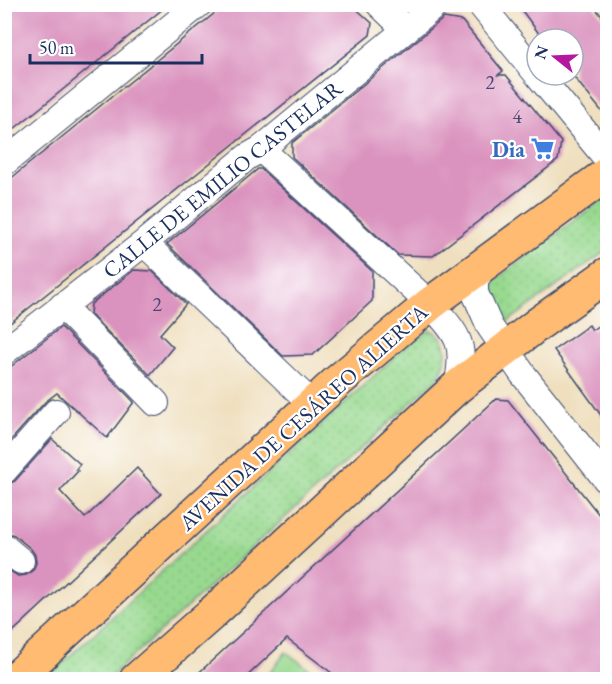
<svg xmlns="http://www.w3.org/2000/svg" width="612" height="684" font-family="'EB Garamond',serif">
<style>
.grass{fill:url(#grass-dots);stroke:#5a8476;stroke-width:1.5}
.pitch{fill:#98d98f;stroke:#5a8476;stroke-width:1.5}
.building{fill:#da92be}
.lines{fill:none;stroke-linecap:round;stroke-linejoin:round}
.street-casing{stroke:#3b496c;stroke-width:28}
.primary-casing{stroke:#3b496c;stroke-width:36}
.street{stroke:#fff;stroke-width:26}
.primary{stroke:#febb71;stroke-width:33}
.labels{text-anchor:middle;stroke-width:4.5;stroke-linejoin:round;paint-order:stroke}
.number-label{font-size:20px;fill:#4b4876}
.shop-label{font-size:22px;font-weight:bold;fill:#366cbe;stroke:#fff;text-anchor:end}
.street-label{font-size:22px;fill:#1b2f5e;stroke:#fff}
</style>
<defs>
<pattern id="grass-dots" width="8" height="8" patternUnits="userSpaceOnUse" patternTransform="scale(1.5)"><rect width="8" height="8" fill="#98d98f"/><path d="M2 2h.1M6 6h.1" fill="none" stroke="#82bb7e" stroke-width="1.8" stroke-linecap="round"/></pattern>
</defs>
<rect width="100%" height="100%" fill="#fff"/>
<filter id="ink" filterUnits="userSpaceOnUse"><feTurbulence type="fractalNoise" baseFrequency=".0167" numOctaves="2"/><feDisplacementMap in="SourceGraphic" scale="12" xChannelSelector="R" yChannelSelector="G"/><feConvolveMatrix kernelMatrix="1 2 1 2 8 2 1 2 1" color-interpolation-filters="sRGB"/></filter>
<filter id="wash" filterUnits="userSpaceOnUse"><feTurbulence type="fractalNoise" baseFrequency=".008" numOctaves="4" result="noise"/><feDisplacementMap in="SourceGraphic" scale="24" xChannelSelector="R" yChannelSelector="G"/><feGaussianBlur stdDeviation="1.35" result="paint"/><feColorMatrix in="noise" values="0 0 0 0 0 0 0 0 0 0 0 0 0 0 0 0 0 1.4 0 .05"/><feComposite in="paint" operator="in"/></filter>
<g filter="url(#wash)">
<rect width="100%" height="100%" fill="#efdfbe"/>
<!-- grass -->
<path class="grass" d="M607,196v54l-97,70 -8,4 -12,-25 4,-16 4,-5z
M429,330c24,7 19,37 6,51l-327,298h-63l356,-328z"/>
<!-- pitch -->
<path class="pitch" d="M286,652l36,27h-57z"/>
<g id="blocks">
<!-- building -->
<path class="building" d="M4,4h165l-165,133z
M226,4h125l21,19 -2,12 -366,293v-144z
M517,4h75l16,20v95l-35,-43v-37h-30z
M444,18l18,3 41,50 -5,4h8l55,67 -3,18 -125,96 -35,-1 -106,-98v-14z
M258,169h3l111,102v30l-59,54 -30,1 -116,-112z
M134,270l18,1 34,33 -26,30 13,13 -23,28 -60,-61 1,-10z
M608,319v106l-54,-75 35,-25 3,5z
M61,327l73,75 -27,36 -50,-45 -12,9 -41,46v-76z
M496,399l12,1 100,126v154h-267l-54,-41 -44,41h-52z
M52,439l28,25 -4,5 2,2 -18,20 25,27 52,-50 24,26 -157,146v-73l14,9 8,-1 7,-5 3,-7 -1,-8 -4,-6 -17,-14 -10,-3v-46l11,-5z"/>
</g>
</g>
<g filter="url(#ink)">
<use href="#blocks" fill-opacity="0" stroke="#3b496c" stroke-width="1.5"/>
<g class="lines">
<defs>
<path id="street" d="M379,4l27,26
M480,4l57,70
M538,75l70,85
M261,149l169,155c30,33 36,39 27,83
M4,163l195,-159
M144,243l168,161
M484,265l-9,16v12l15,34 32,46 86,109
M62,306l94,97
M4,352l140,-109 103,-86 14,-8 176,-145
M4,471l52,-59
M4,547l17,14"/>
<path id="primary" d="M14,680l323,-298 93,-78 178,-131
M136,680l74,-65 247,-228 81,-63 70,-50"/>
</defs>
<!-- street casing -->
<use href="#street" class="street-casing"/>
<!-- primary casing -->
<use href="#primary" class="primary-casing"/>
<!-- street -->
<use href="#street" class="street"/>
<!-- primary -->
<use href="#primary" class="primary"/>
</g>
</g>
<!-- icons -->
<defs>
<symbol id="supermarket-bare" viewBox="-9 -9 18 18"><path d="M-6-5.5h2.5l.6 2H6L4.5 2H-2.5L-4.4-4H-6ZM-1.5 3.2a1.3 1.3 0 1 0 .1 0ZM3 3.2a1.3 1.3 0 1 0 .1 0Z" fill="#3f7fe0" stroke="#fff" stroke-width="2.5" paint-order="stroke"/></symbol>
</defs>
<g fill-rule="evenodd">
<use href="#supermarket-bare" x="526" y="132" width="33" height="33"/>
</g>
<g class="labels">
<!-- number labels -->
<g class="number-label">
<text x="490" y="89">2</text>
<text x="517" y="123">4</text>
<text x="157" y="311">2</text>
</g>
<!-- shop labels -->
<g class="shop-label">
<text x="525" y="157">Dia</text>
</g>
<!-- street labels -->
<g class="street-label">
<text transform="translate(222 179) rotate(-39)" y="8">CALLE DE EMILIO CASTELAR</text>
<text transform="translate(303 417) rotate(-42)" y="8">AVENIDA DE CESÁREO ALIERTA</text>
</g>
</g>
<!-- margin -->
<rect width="612" height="684" fill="none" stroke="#fff" stroke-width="24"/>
<!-- north arrow -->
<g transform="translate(555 57) rotate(288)"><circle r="28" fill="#ffffff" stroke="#a4acbf" stroke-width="1.5"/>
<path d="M0-4.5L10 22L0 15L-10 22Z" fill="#b5179e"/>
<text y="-9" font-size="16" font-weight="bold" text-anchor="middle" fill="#1b2f5e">N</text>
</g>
<!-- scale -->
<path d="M30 54v9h172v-9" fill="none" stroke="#1b2f5e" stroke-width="3"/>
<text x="39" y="54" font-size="18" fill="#1b2f5e" stroke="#ffffff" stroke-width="4.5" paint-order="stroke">50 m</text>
</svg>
